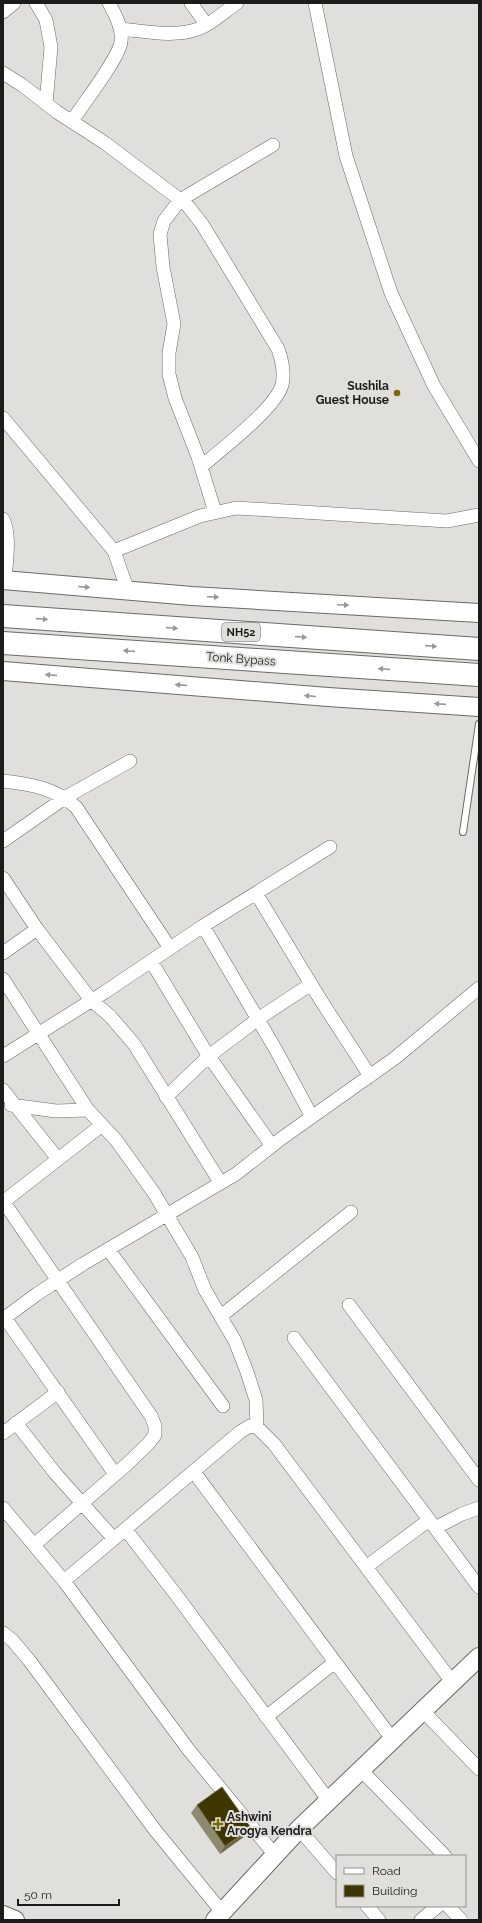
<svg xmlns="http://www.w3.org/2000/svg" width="482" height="1923" font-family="Raleway,sans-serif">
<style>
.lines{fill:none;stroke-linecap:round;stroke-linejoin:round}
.lane-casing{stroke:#6b6a66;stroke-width:8}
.street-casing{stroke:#6b6a66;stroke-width:14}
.secondary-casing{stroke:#6b6a66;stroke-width:20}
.highway-casing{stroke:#6b6a66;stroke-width:24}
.lane{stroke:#fff;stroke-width:6}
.street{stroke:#fff;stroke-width:13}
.secondary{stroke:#fff;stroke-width:18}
.highway{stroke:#fff;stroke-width:22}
.wall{fill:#8f8a6e}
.shaded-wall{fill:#6f6942}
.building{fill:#3e3600;stroke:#6f6942}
.oneway{fill:#999998}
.poi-dot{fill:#786a00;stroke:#e0dfdb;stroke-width:1.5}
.labels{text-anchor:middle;stroke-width:4;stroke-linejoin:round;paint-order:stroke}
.shield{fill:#e0dfdb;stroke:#575654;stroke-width:1}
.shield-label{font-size:11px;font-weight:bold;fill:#1c1c1a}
.poi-label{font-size:12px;font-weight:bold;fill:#1c1c1a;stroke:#e0dfdb;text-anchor:end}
.street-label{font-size:12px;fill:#1c1c1a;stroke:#e0dfdb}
</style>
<rect width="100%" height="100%" fill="#e0dfdb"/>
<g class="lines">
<defs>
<path id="lane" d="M463,832l16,-108"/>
<path id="street" d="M36,3l10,17 5,27 -5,57
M191,3l15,21
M315,3l31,153 45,137 43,93 45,75
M3,12l11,-9
M120,29c25,2 53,9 78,0 14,-5 27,-18 39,-26
M3,73l19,12 35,27 48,31 82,62 15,19 76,125c4,11 7,23 4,36 -7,24 -61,64 -81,82
M72,121c11,-17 46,-61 49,-79 2,-13 -6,-28 -12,-39
M3,418l111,133 14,40
M215,512l-17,-55 -23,-59 -6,-24v-21l5,-29 -11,-57 -3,-33 4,-13 16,-21 93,-55
M3,519c8,18 3,42 2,62
M114,551l86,-35 36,-8 211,13 32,-6
M3,781c27,3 52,7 73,26l94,141
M3,841l63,-44 64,-36
M3,878l34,51 54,71 19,16 24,28 86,138
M256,893l64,106 50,77
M203,926l73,124 36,67
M3,953l34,-24
M151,961l55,91 66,94
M3,979l85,131 28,30 38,53 38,64 13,33 30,51 12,31 9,28 1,27
M3,1056l102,-64 98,-66 127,-79
M3,1090l55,69
M166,1097l43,-41 49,-37 53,-35
M11,1105l45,6 32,-1
M3,1201l148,215 4,10v9l-7,9 -23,22 -91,79
M3,1202l99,-77
M108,1249l115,157
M349,1305l130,175
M221,1316l130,-104
M5,1318l110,156
M3,1319l34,-25 46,-30 153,-90 46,-36 113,-80 84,-70
M294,1338l185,249
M16,1423l39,50 59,66
M3,1433l55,-41
M194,1472l199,268
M3,1508l61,73 124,168 87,106
M435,1528l27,-14 17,-6
M126,1530l51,66 152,205
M366,1567l63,-47
M64,1581l176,-149 10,-6 7,1 17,17 179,239
M3,1633l9,7 17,20 126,170 67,82
M423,1711l56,58
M266,1717l69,-55
M361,1770l84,86
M299,1829l38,44
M367,1906l12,14
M448,1906l13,14
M421,1920l17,-14"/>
<path id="secondary" d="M3,580l189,16 287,17
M3,671l325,26 151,10
M3,1915l12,5
M215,1920l84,-91 180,-172"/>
<path id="highway" d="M3,616l476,33
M3,643l476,32"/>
</defs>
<!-- lane casing -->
<use href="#lane" class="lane-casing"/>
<!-- street casing -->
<use href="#street" class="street-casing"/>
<!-- secondary casing -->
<use href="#secondary" class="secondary-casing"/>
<!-- highway casing -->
<use href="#highway" class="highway-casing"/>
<!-- lane -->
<use href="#lane" class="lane"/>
<!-- street -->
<use href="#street" class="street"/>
<!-- secondary -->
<use href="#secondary" class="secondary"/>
<!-- highway -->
<use href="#highway" class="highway"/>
</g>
<!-- wall -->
<path class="wall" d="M197,1805l48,31 -25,18 -29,-41z"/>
<!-- shaded-wall -->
<path class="shaded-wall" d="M251,1828l-6,8 -25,18 5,-8z"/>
<!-- building -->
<path class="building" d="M222,1787l29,41 -26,18 -28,-41z"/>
<!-- one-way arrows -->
<defs><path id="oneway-solid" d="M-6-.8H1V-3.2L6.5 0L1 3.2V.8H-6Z"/></defs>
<g class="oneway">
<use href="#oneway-solid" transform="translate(84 587) rotate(5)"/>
<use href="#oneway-solid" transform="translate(213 597) rotate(3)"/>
<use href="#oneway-solid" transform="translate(343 605) rotate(3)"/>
<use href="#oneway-solid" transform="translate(42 619) rotate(4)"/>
<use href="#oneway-solid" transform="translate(172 628) rotate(4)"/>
<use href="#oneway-solid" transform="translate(301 637) rotate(4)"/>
<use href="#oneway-solid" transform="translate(431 646) rotate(4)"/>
<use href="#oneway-solid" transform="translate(129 651) rotate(-176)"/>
<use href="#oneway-solid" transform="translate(384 669) rotate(-176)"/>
<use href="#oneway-solid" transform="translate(51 675) rotate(-175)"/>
<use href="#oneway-solid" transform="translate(181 685) rotate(-175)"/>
<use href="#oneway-solid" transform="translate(310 696) rotate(-175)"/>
<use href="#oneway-solid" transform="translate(440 704) rotate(-176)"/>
</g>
<!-- markers -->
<g class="poi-dot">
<circle cx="397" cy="393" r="4"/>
<path d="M216 1818h4v4h4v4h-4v4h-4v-4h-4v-4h4z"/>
</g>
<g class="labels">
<!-- shield labels -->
<rect class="shield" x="222" y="623" width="38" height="18" rx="3"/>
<g class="shield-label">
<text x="241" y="636">NH52</text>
</g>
<!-- poi labels -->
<g class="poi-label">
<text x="389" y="390">Sushila<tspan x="389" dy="14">Guest House</tspan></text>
<text x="227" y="1821" text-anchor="start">Ashwini<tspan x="227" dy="14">Arogya Kendra</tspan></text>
</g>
<!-- street labels -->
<g class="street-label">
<text transform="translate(241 659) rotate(4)" y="4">Tonk Bypass</text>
</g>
</g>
<!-- border -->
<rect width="482" height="1923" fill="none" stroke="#1c1c1a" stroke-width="8"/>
<!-- legend -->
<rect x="336" y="1855" width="130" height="52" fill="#e0dfdb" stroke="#92918e"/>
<rect x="344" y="1868" width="20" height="6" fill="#ffffff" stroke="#92918e"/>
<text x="372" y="1875" font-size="12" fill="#1c1c1a">Road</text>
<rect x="344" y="1885" width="20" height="12" fill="#3e3600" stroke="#92918e"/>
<text x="372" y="1895" font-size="12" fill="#1c1c1a">Building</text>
<!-- scale -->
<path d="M18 1899v6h101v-6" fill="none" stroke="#1c1c1a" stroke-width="2"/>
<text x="24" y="1899" font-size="12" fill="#1c1c1a" stroke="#e0dfdb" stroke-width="3" paint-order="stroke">50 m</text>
</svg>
